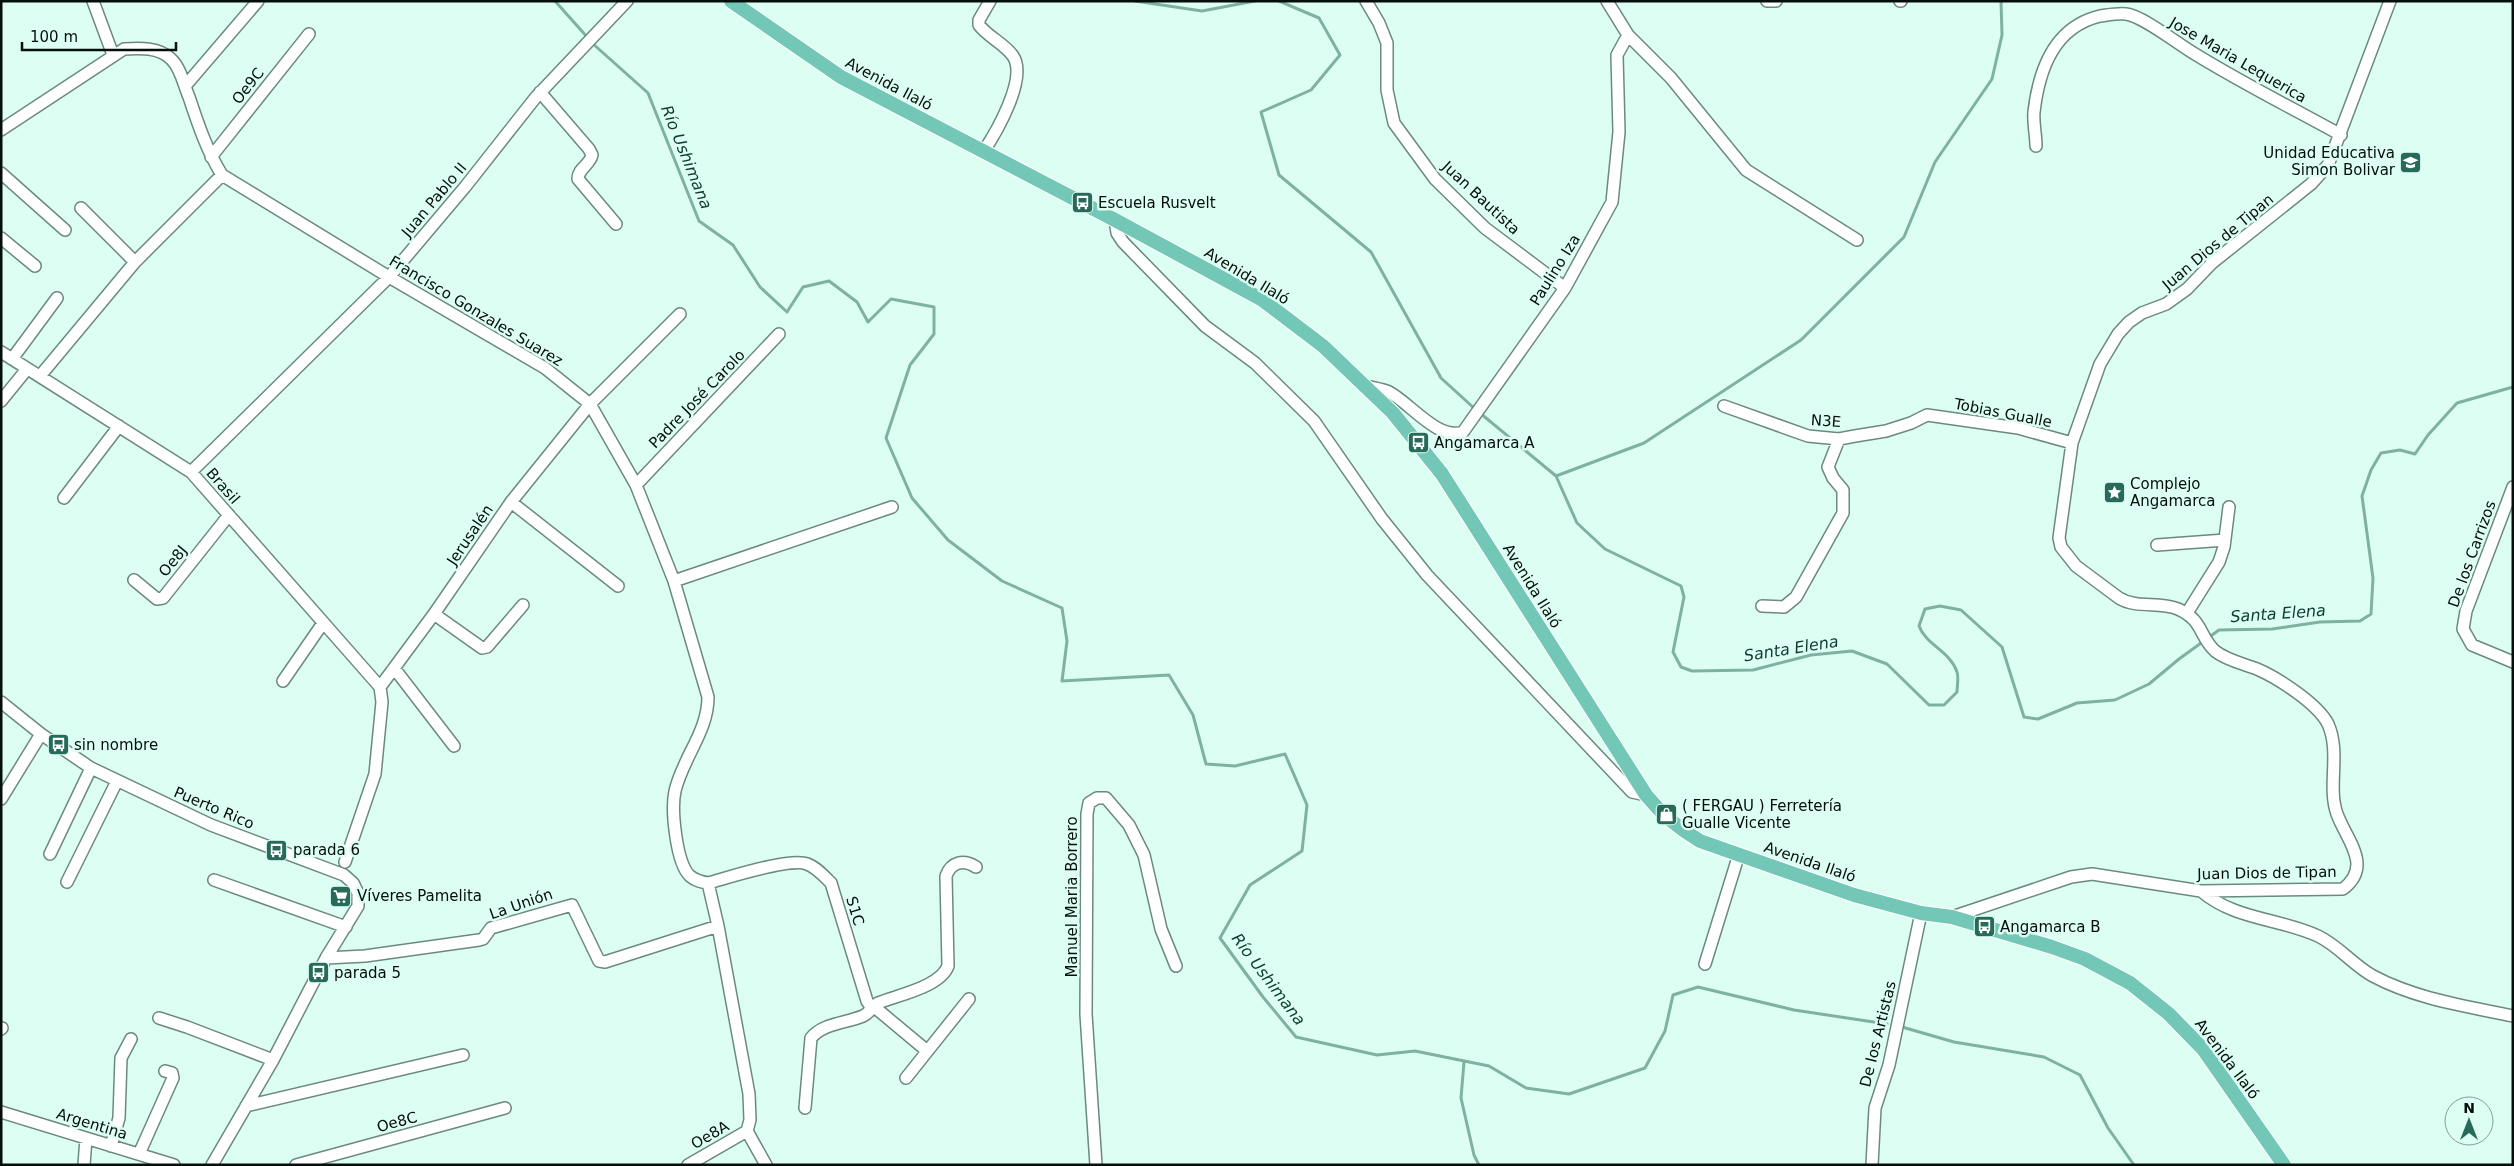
<svg xmlns="http://www.w3.org/2000/svg" width="2514" height="1166" font-family="'DejaVu Sans',sans-serif">
<style>
.lines{fill:none;stroke-linecap:round;stroke-linejoin:round}
.stream{stroke:#7eb1a1;stroke-width:3}
.minor-casing{stroke:#6c8980;stroke-width:14}
.major-casing{stroke:#fff;stroke-width:16}
.minor{stroke:#fff;stroke-width:11}
.major{stroke:#73c7b6;stroke-width:14}
.labels{text-anchor:middle;stroke-width:5;stroke-linejoin:round;paint-order:stroke}
.street-label{font-size:15px;fill:#040e0b;stroke:#ddfef3}
.poi-label{font-size:15px;fill:#040e0b;stroke:#ddfef3;text-anchor:start}
.water-label{font-size:16px;font-style:italic;fill:#0d3b30;stroke:#ddfef3}
</style>
<rect width="100%" height="100%" fill="#ddfef3"/>
<g class="lines">
<!-- stream -->
<path class="stream" d="M555,1l33,37
M1135,1l67,10 53,-10
M1279,1l40,17 21,37 -29,35 -50,22 18,63 92,77 70,126 34,31
M592,43l56,50 51,128 34,24 27,42 27,25 16,-25 26,-6 28,21 11,20 23,-23 43,8v27l-24,31 -24,73 26,60 36,42 54,41 60,27 5,33 -5,40 107,-6 24,40 13,49 29,2 50,-12 22,51 -5,46 -52,34 -30,53 43,59 33,40 81,18 38,-4 74,15 37,22 43,6 76,-26 20,-37 8,-36 25,-8 96,23 93,14
M1480,413l76,63 21,47 28,26 76,37 3,11 -11,55 8,15 11,4 61,-1 58,-15 41,-4 35,13 42,41h15l13,-13c0,-6 2,-15 0,-20 -6,-20 -31,-27 -38,-46l6,-17 15,-3 21,4 41,37 22,70 14,2 39,-16 38,-3 34,-16 30,-25 40,-29 53,-1 48,-7 40,-1 11,-7 2,-36 -11,-82 9,-26 10,-17 19,-3 15,4 13,-19 29,-32 56,-16
M1556,476l88,-33 157,-103 103,-103 31,-75 57,-83 10,-44 -1,-34
M1902,1027l52,15 90,15 36,18 28,53 26,37
M1464,1062l-3,36 13,57 5,10"/>
<defs>
<path id="minor" d="M93,1l20,54
M1366,1l13,22 8,20v47l7,33 41,56 50,49 80,60
M1767,1h9
M1900,1h1
M1628,35l43,43 75,92 111,70
M186,85l72,-84
M540,92l49,57 3,6c-2,10 -14,13 -14,24l38,45
M1,130l123,-81c16,-1 35,-2 47,10 10,9 13,27 18,38 9,27 18,54 33,78l167,102 156,91 45,36 46,81 38,96 34,116c0,35 -25,60 -33,94 -4,18 1,72 15,85 6,5 11,6 18,7 19,-5 83,-26 99,-19 9,3 17,12 24,19l36,118 4,6 7,3 48,40
M2036,146c0,-11 -3,-23 -2,-34 5,-43 20,-85 66,-96 8,-1 18,-3 26,-2 17,2 52,30 69,40 47,29 97,54 146,81
M983,152c13,-19 45,-74 30,-96 -8,-12 -25,-19 -34,-31v-5l11,-19
M211,157l98,-123
M1,173l64,57
M81,208l54,54 87,-87
M1115,220l2,13 6,9 82,84 50,37 59,58 68,98 45,56 205,217 14,3
M1,238l34,28
M1,352l190,120 189,215
M12,359l45,-61
M40,376l95,-114
M1366,386c7,2 16,3 23,6 21,11 49,49 74,40l102,-144 47,-86 7,-70 -2,-77 11,-20 -21,-34
M1,401l26,-32
M1724,406l84,30 31,3 16,-3 31,-5 25,-8 16,-8 91,13 54,15
M191,472l198,-195 76,-90 71,-90 91,-96
M636,485l143,-151
M2513,487l-47,124 -3,18 9,16 41,17
M64,498l55,-72
M511,502l107,84
M2157,545l68,-5
M134,580l23,19 6,-1 66,-83
M674,581l218,-74
M1762,606l22,1 12,-10 47,-84v-23l-10,-12 -5,-11 11,-28
M2187,613l32,-51 5,-15 5,-40
M434,614l48,34 5,-1 36,-42
M394,668l60,78
M283,681l40,-58
M380,687l54,-73 77,-112 79,-98 90,-90
M1,702l40,32 50,34 120,57 133,50 9,8 5,10v13l-32,52 -53,102 -61,105
M1,799l40,-65
M50,854l41,-86
M345,862l30,-88 7,-72 -2,-15
M214,880l132,47
M67,882l50,-101
M2201,891c34,29 78,27 117,45 21,10 35,29 55,40 43,23 93,30 140,40
M1952,917l119,-40 21,-3 109,17 142,-2c30,-23 4,-48 -6,-75 -10,-28 4,-61 -9,-90 -10,-20 -50,-46 -71,-55 -13,-5 -31,-9 -42,-18 -16,-15 -12,-31 -37,-42 -19,-8 -41,0 -59,-11l-43,-32 -15,-19 -2,-9 13,-95 28,-79 18,-30 11,-12 13,-9 24,-9 21,-15 25,-26 99,-79 17,-19 62,-164
M718,926l31,168 1,26 -3,11
M326,958l39,-2 114,-16 4,-1 8,-11 81,-23 27,56 6,1 113,-36 -10,-43
M1705,964l34,-110
M159,1018l28,9 86,33
M1,1029l1,-1
M906,1078l63,-79
M246,1106l217,-51
M805,1108l6,-70c12,-15 36,-15 52,-22 7,-3 8,-9 15,-13 20,-8 62,-16 70,-37l-2,-90c5,-14 17,-17 30,-9
M1,1112l173,53
M747,1131l19,34
M111,1146l8,-28 2,-60 10,-19
M139,1154l34,-76 -1,-5 -7,-2
M84,1165l2,-27
M296,1165l209,-57
M688,1165l59,-34
M1096,1165l-10,-151 1,-200 2,-11 8,-5h9l23,27 15,30 17,74 15,37
M1872,1165l3,-57 14,-43 32,-152"/>
<path id="major" d="M731,1l110,76 274,143 146,79 62,47 70,67 49,61 204,321c16,20 32,33 54,46l154,54 67,18 31,4 100,30 33,12 45,24 39,31 34,35 81,116"/>
</defs>
<!-- minor casing -->
<use href="#minor" class="minor-casing"/>
<!-- major casing -->
<use href="#major" class="major-casing"/>
<!-- minor -->
<use href="#minor" class="minor"/>
<!-- major -->
<use href="#major" class="major"/>
</g>
<!-- icons -->
<defs>
<symbol id="school-square" viewBox="-11 -11 22 22"><rect x="-9" y="-9" width="18" height="18" rx="4" fill="#286a59" stroke="#ddfef3"/><path d="M0-5L7-2L0 1L-7-2ZM-4 1L0 2.5L4 1V4Q0 6-4 4Z" fill="#fff"/></symbol>
<symbol id="bus-square" viewBox="-11 -11 22 22"><rect x="-9" y="-9" width="18" height="18" rx="4" fill="#286a59" stroke="#ddfef3"/><path d="M-5-6H5V4H4V6H2V4H-2V6H-4V4H-5ZM-3.5-4V0h7V-4ZM-3.5 1.2v1.5H-2V1.2ZM2 1.2v1.5H3.5V1.2Z" fill="#fff"/></symbol>
<symbol id="sight-square" viewBox="-11 -11 22 22"><rect x="-9" y="-9" width="18" height="18" rx="4" fill="#286a59" stroke="#ddfef3"/><path d="M0-6L1.8-2.2L6-1.7L2.9 1.2L3.7 5.4L0 3.3L-3.7 5.4L-2.9 1.2L-6-1.7L-1.8-2.2Z" fill="#fff"/></symbol>
<symbol id="shop-square" viewBox="-11 -11 22 22"><rect x="-9" y="-9" width="18" height="18" rx="4" fill="#286a59" stroke="#ddfef3"/><path d="M-5-2.5h2.3a2.7 3.5 0 0 1 5.4 0H5L5.5 6h-11ZM-1.5-2.5h3a1.5 2.3 0 0 0-3 0Z" fill="#fff"/></symbol>
<symbol id="supermarket-square" viewBox="-11 -11 22 22"><rect x="-9" y="-9" width="18" height="18" rx="4" fill="#286a59" stroke="#ddfef3"/><path d="M-6-5.5h2.5l.6 2H6L4.5 2H-2.5L-4.4-4H-6ZM-1.5 3.2a1.3 1.3 0 1 0 .1 0ZM3 3.2a1.3 1.3 0 1 0 .1 0Z" fill="#fff"/></symbol>
</defs>
<g fill-rule="evenodd">
<use href="#school-square" x="2398" y="150" width="25" height="25"/>
<use href="#bus-square" x="1070" y="190" width="25" height="25"/>
<use href="#bus-square" x="1406" y="430" width="25" height="25"/>
<use href="#sight-square" x="2102" y="480" width="25" height="25"/>
<use href="#bus-square" x="46" y="732" width="25" height="25"/>
<use href="#shop-square" x="1654" y="802" width="25" height="25"/>
<use href="#bus-square" x="264" y="838" width="25" height="25"/>
<use href="#supermarket-square" x="328" y="884" width="25" height="25"/>
<use href="#bus-square" x="1972" y="914" width="25" height="25"/>
<use href="#bus-square" x="306" y="960" width="25" height="25"/>
</g>
<g class="labels">
<!-- street labels -->
<g class="street-label">
<text transform="translate(2238 60) rotate(30)" y="5">Jose Maria Lequerica</text>
<text transform="translate(889 84) rotate(28)" y="5">Avenida Ilaló</text>
<text transform="translate(248 86) rotate(-52)" y="5">Oe9C</text>
<text transform="translate(1481 198) rotate(43)" y="5">Juan Bautista</text>
<text transform="translate(434 200) rotate(-50)" y="5">Juan Pablo II</text>
<text transform="translate(2218 242) rotate(-40)" y="5">Juan Dios de Tipan</text>
<text transform="translate(1555 270) rotate(-58)" y="5">Paulino Iza</text>
<text transform="translate(1247 276) rotate(31)" y="5">Avenida Ilaló</text>
<text transform="translate(476 311) rotate(31)" y="5">Francisco Gonzales Suarez</text>
<text transform="translate(697 399) rotate(-46)" y="5">Padre José Carolo</text>
<text transform="translate(2003 413) rotate(11)" y="5">Tobias Gualle</text>
<text transform="translate(1826 421) rotate(4)" y="5">N3E</text>
<text transform="translate(223 486) rotate(49)" y="5">Brasil</text>
<text transform="translate(470 535) rotate(-56)" y="5">Jerusalén</text>
<text transform="translate(2472 554) rotate(-70)" y="5">De los Carrizos</text>
<text transform="translate(173 561) rotate(-51)" y="5">Oe8J</text>
<text transform="translate(1532 586) rotate(58)" y="5">Avenida Ilaló</text>
<text transform="translate(214 808) rotate(23)" y="5">Puerto Rico</text>
<text transform="translate(1810 862) rotate(19)" y="5">Avenida Ilaló</text>
<text transform="translate(2267 873) rotate(-1)" y="5">Juan Dios de Tipan</text>
<text transform="translate(1072 897) rotate(-90)" y="5">Manuel Maria Borrero</text>
<text transform="translate(521 904) rotate(-19)" y="5">La Unión</text>
<text transform="translate(855 911) rotate(73)" y="5">S1C</text>
<text transform="translate(1878 1034) rotate(-76)" y="5">De los Artistas</text>
<text transform="translate(2227 1059) rotate(53)" y="5">Avenida Ilaló</text>
<text transform="translate(397 1122) rotate(-15)" y="5">Oe8C</text>
<text transform="translate(92 1124) rotate(17)" y="5">Argentina</text>
<text transform="translate(710 1135) rotate(-30)" y="5">Oe8A</text>
</g>
<!-- poi labels -->
<g class="poi-label">
<text x="2395" y="158" text-anchor="end">Unidad Educativa<tspan x="2395" dy="17">Simon Bolivar</tspan></text>
<text x="1098" y="208">Escuela Rusvelt</text>
<text x="1434" y="448">Angamarca A</text>
<text x="2130" y="489">Complejo<tspan x="2130" dy="17">Angamarca</tspan></text>
<text x="74" y="750">sin nombre</text>
<text x="1682" y="811">( FERGAU ) Ferretería<tspan x="1682" dy="17">Gualle Vicente</tspan></text>
<text x="293" y="855">parada 6</text>
<text x="357" y="901">Víveres Pamelita</text>
<text x="2000" y="932">Angamarca B</text>
<text x="334" y="978">parada 5</text>
</g>
<!-- water labels -->
<g class="water-label">
<text transform="translate(687 157) rotate(68)" y="6">Río Ushimana</text>
<text transform="translate(2278 613) rotate(-4)" y="6">Santa Elena</text>
<text transform="translate(1791 648) rotate(-9)" y="6">Santa Elena</text>
<text transform="translate(1269 979) rotate(53)" y="6">Río Ushimana</text>
</g>
</g>
<!-- border -->
<rect width="2514" height="1166" fill="none" stroke="#040e0b" stroke-width="5"/>
<!-- north arrow -->
<g transform="translate(2469 1121)"><circle r="24" fill="#ddfef3" stroke="#869e96"/>
<path d="M0-4L9 19L0 12L-9 19Z" fill="#286a59"/>
<text y="-8" font-size="14" font-weight="bold" text-anchor="middle" fill="#040e0b">N</text>
</g>
<!-- scale -->
<path d="M22 42v8h154v-8" fill="none" stroke="#040e0b" stroke-width="2.5"/>
<text x="30" y="42" font-size="15" fill="#040e0b" stroke="#ddfef3" stroke-width="4" paint-order="stroke">100 m</text>
</svg>
